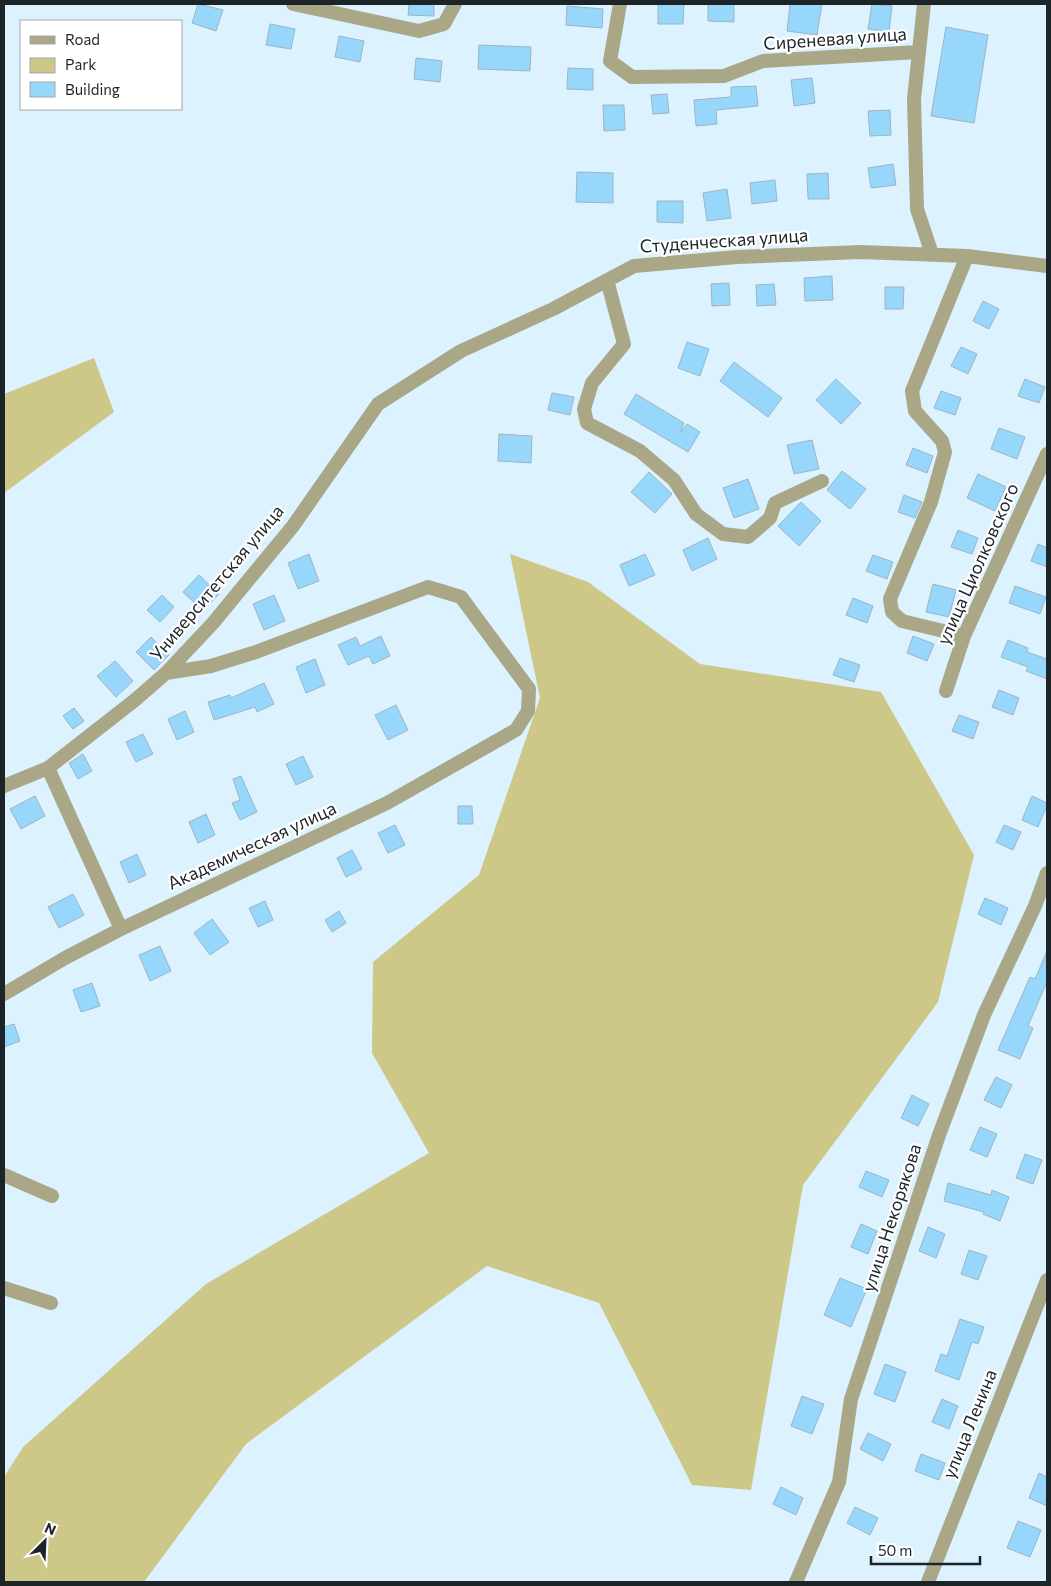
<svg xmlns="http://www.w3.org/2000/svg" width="1051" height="1586" font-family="Commissioner,sans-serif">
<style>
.green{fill:#cdc788}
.building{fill:#97d7fb;stroke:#9fb4c0}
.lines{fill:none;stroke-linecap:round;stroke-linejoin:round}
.minor{stroke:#aaa786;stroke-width:14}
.labels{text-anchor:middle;stroke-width:4.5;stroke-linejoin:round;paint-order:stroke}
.street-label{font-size:18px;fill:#1c2428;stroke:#fff}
</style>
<rect width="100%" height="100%" fill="#dcf2ff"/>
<!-- green -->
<path class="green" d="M94,358l20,54 -110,81v-99z
M510,554l78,28 112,82 181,28 93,163 -36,147 -135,183 -52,305 -59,-5 -93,-182 -112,-37 -241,178 -102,138h-140v-105l19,-30 183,-163 223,-131 -57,-100 1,-91 106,-87 61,-177z"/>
<!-- building -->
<path class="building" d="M198,4l25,6 -7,21 -24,-8z
M409,4h25v12l-26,-1z
M658,4h26l-1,20h-25z
M708,4h26v18l-26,-1z
M790,4h32l-5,31 -30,-4z
M872,4l20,2 -3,26 -21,-3z
M567,6l36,3 -1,19 -36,-3z
M270,24l25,5 -4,20 -25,-4z
M946,27l42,8 -14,88 -43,-7z
M339,36l25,5 -4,21 -25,-5z
M479,45l52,2 -1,24 -52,-2z
M416,58l26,3 -2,21 -26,-3z
M568,68l25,1v21l-26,-1z
M812,78l3,25 -21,3 -3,-26z
M756,86l2,20 -42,4 1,14 -21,2 -2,-26 37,-3v-10z
M667,94l2,19 -16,1 -2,-19z
M603,105h21l1,25 -21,1z
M890,110l1,25 -21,1 -2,-25z
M893,164l3,21 -25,3 -3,-20z
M577,172l36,1v30l-37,-1z
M828,173l1,26h-21l-1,-25z
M775,180l2,21 -25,3 -2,-21z
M727,189l4,29 -24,3 -4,-28z
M657,201h26v22l-26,-1z
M832,276l1,24 -28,1 -1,-23z
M729,283l1,22 -18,1 -1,-22z
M774,284l2,21 -19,1 -1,-21z
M885,287h19l-1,22h-18z
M983,301l16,8 -10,20 -16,-8z
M687,342l22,7 -9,27 -22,-8z
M961,347l16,7 -9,20 -17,-8z
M734,362l48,36 -14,19 -48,-36z
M836,379l25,24 -20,21 -25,-24z
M1025,379l20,8 -6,16 -21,-7z
M941,391l20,7 -6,17 -21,-7z
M552,393l22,4 -4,18 -22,-5z
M636,394l48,29 -4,10 7,-9 13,8 -12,20 -64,-38z
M999,428l26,9 -8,22 -26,-10z
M499,434l33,2 -1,27 -33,-2z
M812,440l7,29 -25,5 -7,-29z
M913,448l20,8 -6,17 -21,-8z
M842,471l24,18 -16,20 -23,-19z
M649,472l23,22 -17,19 -24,-21z
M978,474l28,13 -11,24 -28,-13z
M748,479l11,30 -25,9 -11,-30z
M904,495l18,7 -7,16 -17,-6z
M801,502l20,19 -22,25 -21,-20z
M958,530l20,8 -6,16 -21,-7z
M708,538l9,21 -25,12 -9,-21z
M1038,544l9,4v19l-16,-6z
M309,554l10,27 -21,8 -10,-26z
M645,554l10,21 -26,11 -9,-21z
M873,555l20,7 -6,17 -21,-8z
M199,575l20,19 -16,17 -20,-19z
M933,584l23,6 -7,27 -23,-5z
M1015,586l31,11 -6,17 -31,-11z
M162,595l12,12 -14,15 -13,-12z
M274,595l11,26 -21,9 -11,-26z
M853,598l20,8 -6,17 -21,-8z
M381,636l9,20 -17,8 -4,-8 -21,9 -10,-20 18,-8 4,9z
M913,636l21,8 -7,17 -20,-8z
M151,637l18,18 -15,15 -18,-18z
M1008,640l20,8 -1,4 20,7v20l-21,-8 2,-4 -27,-10z
M840,658l20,7 -6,17 -21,-7z
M315,659l10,26 -19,8 -10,-26z
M115,661l18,20 -17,16 -19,-21z
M264,683l10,21 -17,8 -2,-5 -41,13 -6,-18 22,-7 1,3z
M999,690l20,8 -6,17 -21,-8z
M396,705l12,25 -20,10 -13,-25z
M74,708l10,13 -11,8 -10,-13z
M185,711l9,21 -17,8 -9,-21z
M959,715l20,7 -6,17 -21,-8z
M143,734l10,20 -17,8 -10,-20z
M83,754l9,17 -14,8 -9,-16z
M303,756l10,21 -17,8 -10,-21z
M241,776l16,36 -17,8 -8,-17 8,-3 -7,-21z
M35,796l10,20 -24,13 -11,-20z
M1032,796l15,7v3l-9,21 -16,-7z
M458,806h14l1,18h-15z
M206,814l9,21 -17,8 -9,-21z
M395,825l10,20 -17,8 -10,-20z
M1004,825l17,7 -8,18 -17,-8z
M352,850l10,19 -16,8 -9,-19z
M137,854l9,21 -17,8 -9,-21z
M73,894l11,21 -25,13 -11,-21z
M985,898l23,10 -7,17 -23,-11z
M265,901l8,19 -15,7 -9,-19z
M339,911l7,12 -14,9 -7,-12z
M212,919l17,23 -19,13 -16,-22z
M160,946l11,25 -21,10 -11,-26z
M1047,951v31l-19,44 5,2 -13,31 -22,-9 32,-73 5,2z
M92,983l8,23 -19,6 -8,-22z
M14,1024l6,17 -16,6v-20z
M996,1077l16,8 -11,23 -17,-8z
M912,1095l17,9 -11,22 -17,-8z
M980,1127l17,7 -10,23 -17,-7z
M1025,1154l17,6 -9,24 -17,-6z
M866,1171l23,9 -7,17 -23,-10z
M948,1183l43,12 1,-5 17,7 -9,24 -17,-7 1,-2 -40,-11z
M861,1224l16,7 -9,23 -17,-7z
M928,1227l17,7 -9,24 -17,-7z
M969,1250l18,6 -9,24 -17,-6z
M840,1278l27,11 -16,38 -27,-12z
M960,1319l24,8 -6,17 -6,-2 -13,38 -24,-9 6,-17 6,2z
M885,1364l21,8 -11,30 -21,-8z
M802,1396l22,8 -12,30 -21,-8z
M942,1399l16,7 -9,23 -17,-7z
M868,1433l23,11 -8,17 -23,-12z
M921,1454l24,9 -6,17 -24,-9z
M1039,1473l8,4v29l-18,-8z
M781,1487l22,11 -7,17 -23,-11z
M855,1507l23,11 -8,17 -23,-12z
M1018,1521l23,9 -11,27 -23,-9z"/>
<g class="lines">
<!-- minor -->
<path class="minor" d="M293,4l126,27 25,-7 11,-20
M620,4l-10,57 22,16 92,-1 39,-15 156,-9
M924,4l-10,95 3,110 15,45
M607,280l17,64 -32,39 -8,26 3,14 53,28 34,29 22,34 27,20 25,3 22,-19 5,-15 47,-22
M964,636l-62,-15 -10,-9 -2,-13 41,-97 14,-50 -3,-11 -27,-30 -3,-20 55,-135
M946,691l18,-55 83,-182
M48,768l73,161
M4,786l44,-18 87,-68 31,-27 47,-50 80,-97 85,-122 83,-53 92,-42 81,-43 103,-9 123,-5 107,4 80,10
M4,994l61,-36 56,-29 266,-126 129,-73 12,-19 1,-22 -68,-92 -33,-10 -172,65 -45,14 -45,7
M4,1175l48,21
M4,1288l47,15
M796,1582l43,-100 12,-83 88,-264 45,-120 51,-109 12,-33
M928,1582l119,-302"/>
</g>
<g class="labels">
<!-- street labels -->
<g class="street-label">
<text transform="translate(835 39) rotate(-4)" y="6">Сиреневая улица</text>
<text transform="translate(724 241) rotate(-4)" y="6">Студенческая улица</text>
<text transform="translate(978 564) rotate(-66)" y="6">улица Циолковского</text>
<text transform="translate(217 583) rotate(-50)" y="6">Университетская улица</text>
<text transform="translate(252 846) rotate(-25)" y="6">Академическая улица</text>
<text transform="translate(892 1218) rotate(-72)" y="6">улица Некорякова</text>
<text transform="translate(970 1424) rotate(-68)" y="6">улица Ленина</text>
</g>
</g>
<!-- border -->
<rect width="1051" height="1586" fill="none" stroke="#1c2428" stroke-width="10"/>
<!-- legend -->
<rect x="20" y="20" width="162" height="90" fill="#ffffff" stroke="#a4a7a9"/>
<rect x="30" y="36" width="25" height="8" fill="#aaa786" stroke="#a4a7a9"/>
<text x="65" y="45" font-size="15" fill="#1c2428">Road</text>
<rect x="30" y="58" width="25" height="15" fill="#cdc788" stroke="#a4a7a9"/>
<text x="65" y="70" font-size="15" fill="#1c2428">Park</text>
<rect x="30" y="82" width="25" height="15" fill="#97d7fb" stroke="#a4a7a9"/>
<text x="65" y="95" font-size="15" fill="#1c2428">Building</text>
<!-- north arrow -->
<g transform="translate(45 1541) rotate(24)" stroke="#ffffff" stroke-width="4" paint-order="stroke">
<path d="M0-4L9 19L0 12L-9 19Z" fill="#1c2428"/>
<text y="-8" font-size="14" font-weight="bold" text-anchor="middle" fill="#1c2428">N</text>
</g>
<!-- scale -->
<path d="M871 1556v8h109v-8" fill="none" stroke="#1c2428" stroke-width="2.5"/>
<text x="878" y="1556" font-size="15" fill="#1c2428" stroke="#ffffff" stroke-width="4" paint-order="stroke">50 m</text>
</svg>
